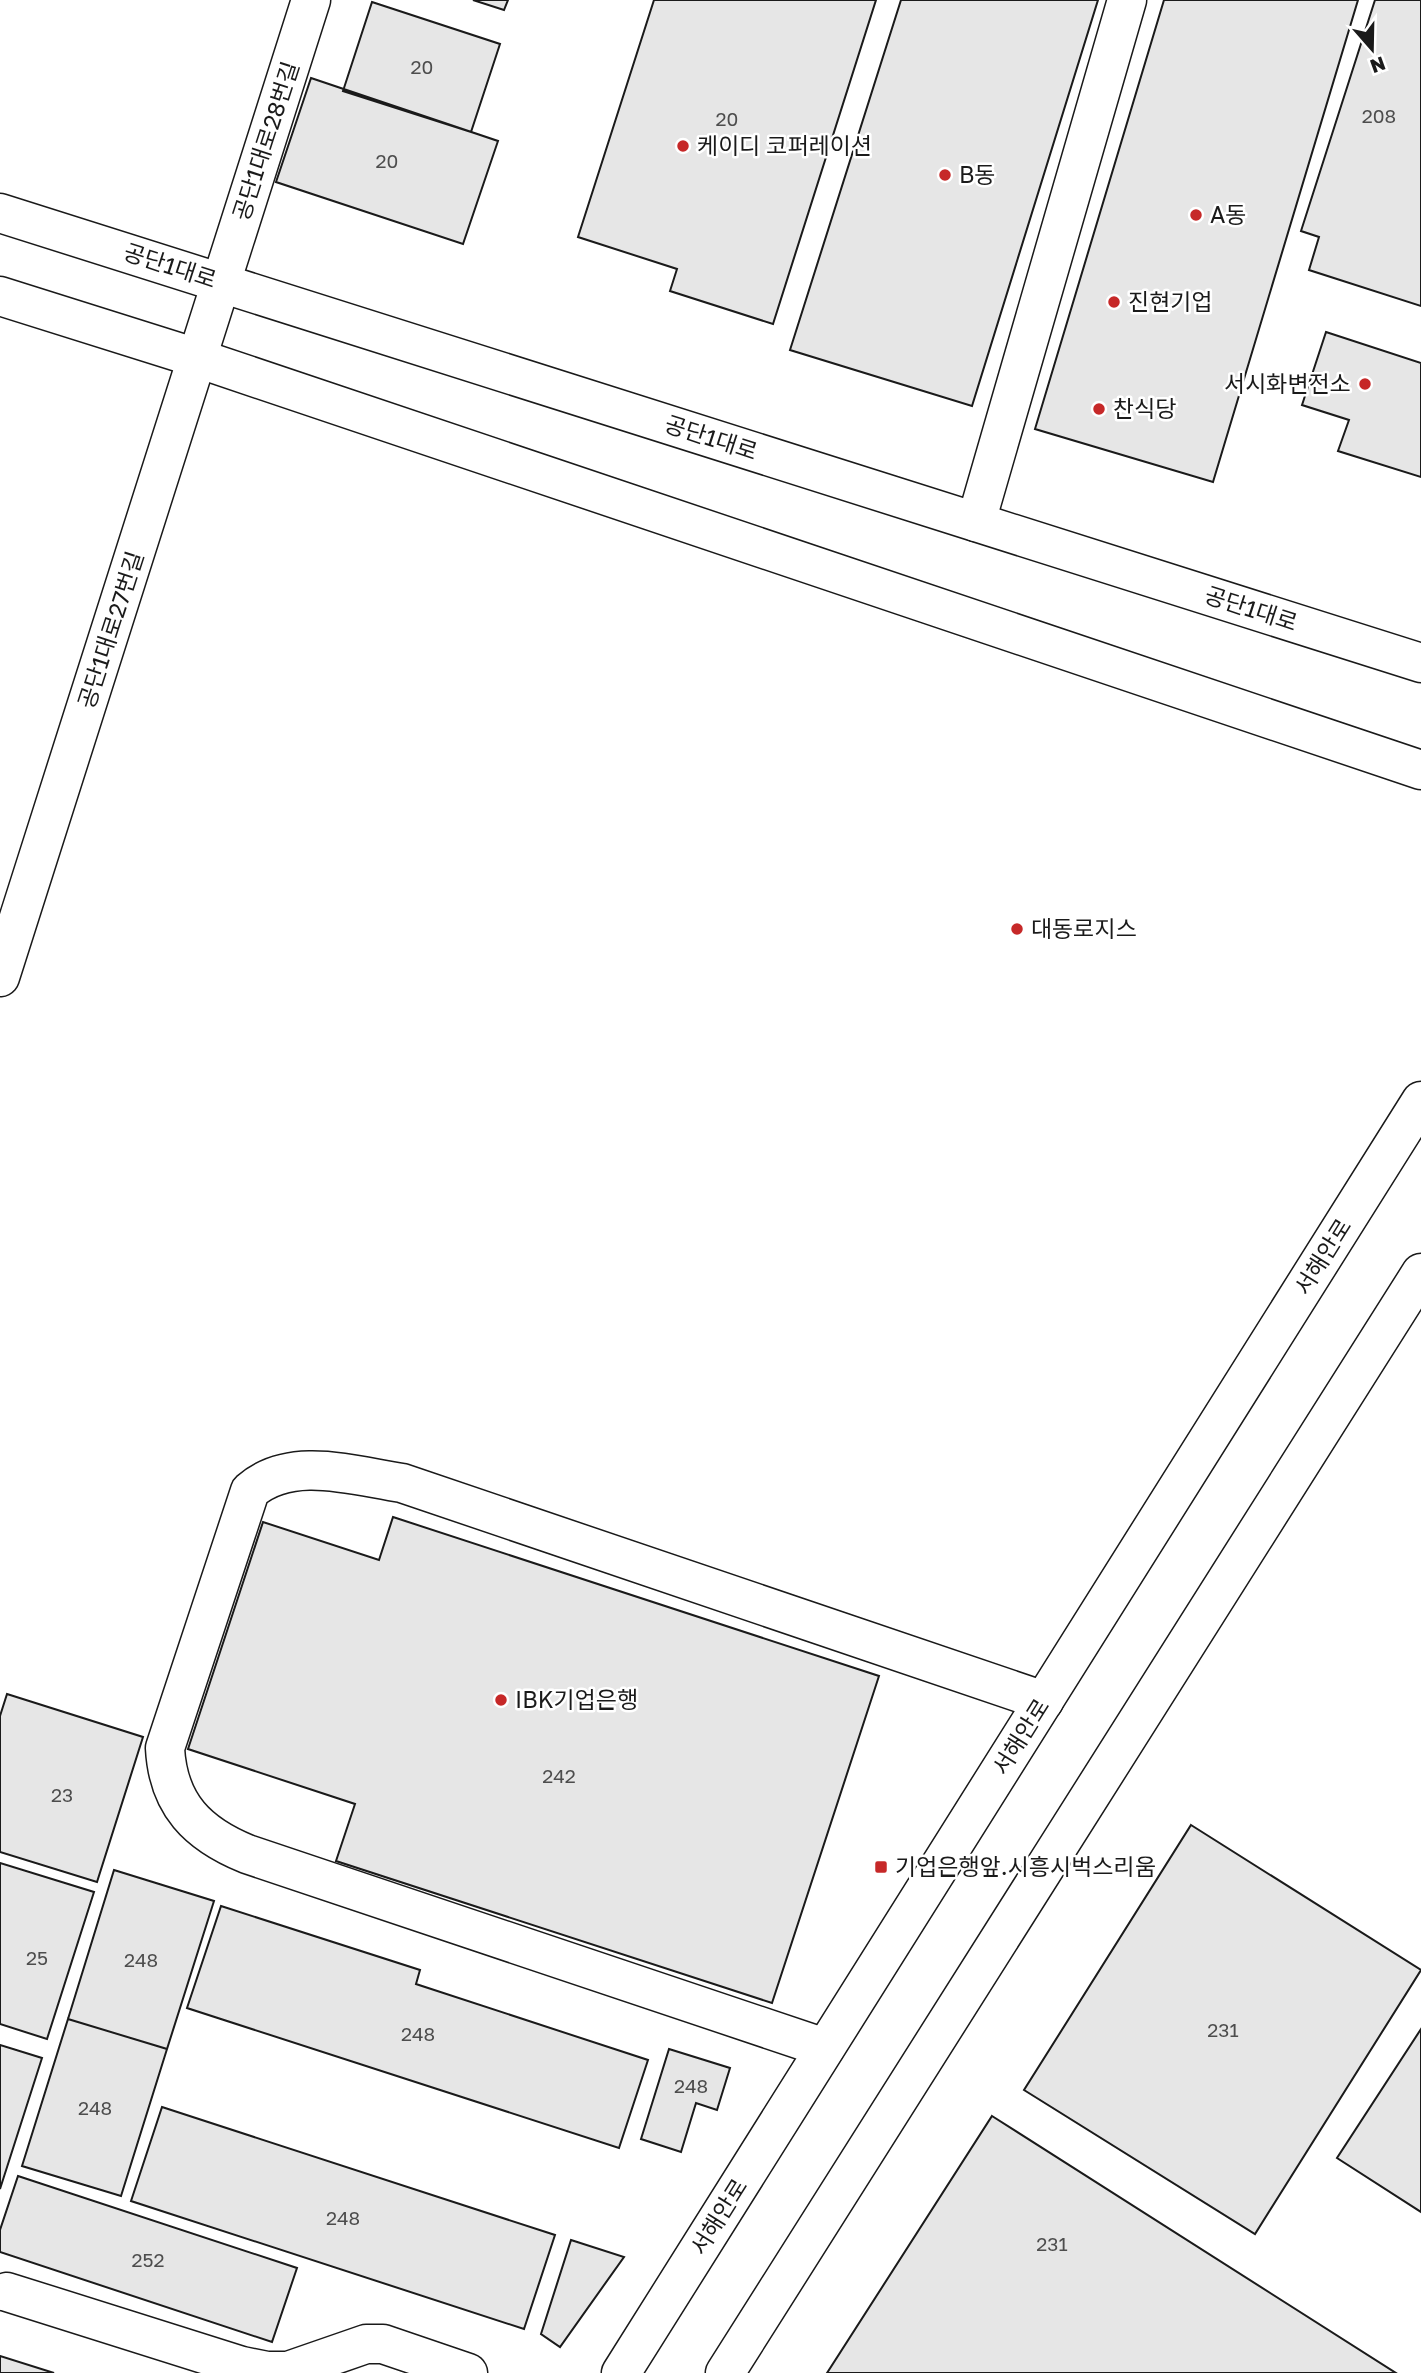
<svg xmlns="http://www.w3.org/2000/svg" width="1421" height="2373" font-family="'Golos Text','Noto Sans KR',sans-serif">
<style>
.building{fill:#e6e6e6;stroke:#1a1a1a;stroke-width:2}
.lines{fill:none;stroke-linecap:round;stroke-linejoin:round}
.minor-casing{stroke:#1a1a1a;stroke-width:41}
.major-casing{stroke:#1a1a1a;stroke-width:41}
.minor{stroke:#fff;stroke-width:38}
.major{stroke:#fff;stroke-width:38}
.poi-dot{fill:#c62828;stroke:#fff;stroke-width:2.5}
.labels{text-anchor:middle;stroke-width:5;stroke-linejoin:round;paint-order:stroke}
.number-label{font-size:19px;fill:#4d4d4d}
.street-label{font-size:23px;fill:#1a1a1a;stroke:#fff}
.poi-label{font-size:23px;fill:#1a1a1a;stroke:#fff;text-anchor:start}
</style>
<rect width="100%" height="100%" fill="#fff"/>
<!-- building -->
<path class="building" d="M473,0h35l-4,10z
M654,0h222l-103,324 -103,-33 7,-22 -99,-32z
M901,0h197l-126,406 -182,-56z
M1164,0h194l-145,482 -178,-53z
M1375,0h46v306l-112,-36 10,-33 -18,-6z
M372,2l128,42 -29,88 -128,-41z
M311,78l187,63 -35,103 -187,-62z
M1326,332l95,31v114l-83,-26 11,-31 -47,-15z
M393,1517l486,159 -107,327 -436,-142 19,-57 -167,-55 75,-227 116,38z
M7,1694l136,43 -46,145 -97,-30v-136z
M1191,1825l230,145 -166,264 -231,-144z
M0,1863l94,29 -47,147 -47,-15z
M114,1870l100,31 -47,148 -99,-30z
M221,1906l199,64 -4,14 232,76 -29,88 -432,-140z
M68,2019l99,30 -46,147 -99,-30z
M1421,2029v183l-84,-54z
M0,2045l42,13 -42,131z
M669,2049l61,19 -13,42 -21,-7 -15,49 -40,-13z
M162,2107l393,128 -31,94 -393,-128z
M992,2116l404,257h-569z
M18,2176l279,92 -25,74 -272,-90v-22z
M571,2240l53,17 -64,90 -19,-13z
M0,2356l54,17h-54z"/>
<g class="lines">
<defs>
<path id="minor" d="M976,522l151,-522
M0,977l311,-977
M825,2048l-578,-194c-49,-20 -79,-49 -82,-106l85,-257c41,-36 104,-15 152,-8l642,218
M7,2292l235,74 25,5h21l78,-27h17l85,29"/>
<path id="major" d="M0,213l1421,450
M0,296l197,62 1224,412
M621,2373l800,-1272
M725,2373l696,-1100"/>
</defs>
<!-- minor casing -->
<use href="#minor" class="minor-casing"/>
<!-- major casing -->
<use href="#major" class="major-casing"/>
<!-- minor -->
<use href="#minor" class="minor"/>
<!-- major -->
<use href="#major" class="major"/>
</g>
<!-- markers -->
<g class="poi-dot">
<circle cx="683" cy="146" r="7"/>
<circle cx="945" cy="175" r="7"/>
<circle cx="1196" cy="215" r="7"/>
<circle cx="1114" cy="302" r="7"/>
<circle cx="1365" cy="384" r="7"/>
<circle cx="1099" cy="409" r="7"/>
<circle cx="1017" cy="929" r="7"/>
<circle cx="501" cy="1700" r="7"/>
<rect x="874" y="1860" width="14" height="14" rx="3.5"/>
</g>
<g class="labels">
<!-- number labels -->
<g class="number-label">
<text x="422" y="74">20</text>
<text x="1379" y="123">208</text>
<text x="727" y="126">20</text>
<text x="387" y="168">20</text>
<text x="559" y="1783">242</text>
<text x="62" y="1802">23</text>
<text x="37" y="1965">25</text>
<text x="141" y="1967">248</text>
<text x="1223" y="2037">231</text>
<text x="418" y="2041">248</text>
<text x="691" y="2093">248</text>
<text x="95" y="2115">248</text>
<text x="343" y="2225">248</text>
<text x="1052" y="2251">231</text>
<text x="148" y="2267">252</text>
</g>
<!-- street labels -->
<g class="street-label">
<text transform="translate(266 141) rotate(-72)" y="8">공단1대로28번길</text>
<text transform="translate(170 266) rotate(18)" y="8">공단1대로</text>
<text transform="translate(711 438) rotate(18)" y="8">공단1대로</text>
<text transform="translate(1251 609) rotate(18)" y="8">공단1대로</text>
<text transform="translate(111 630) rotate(-72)" y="8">공단1대로27번길</text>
<text transform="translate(1323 1257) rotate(-58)" y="8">서해안로</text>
<text transform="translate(1021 1737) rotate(-58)" y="8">서해안로</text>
<text transform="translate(719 2217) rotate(-58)" y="8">서해안로</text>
</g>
<!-- poi labels -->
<g class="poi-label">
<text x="697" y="154">케이디 코퍼레이션</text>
<text x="959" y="183">B동</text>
<text x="1210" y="223">A동</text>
<text x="1128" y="310">진현기업</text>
<text x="1351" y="392" text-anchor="end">서시화변전소</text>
<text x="1113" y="417">찬식당</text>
<text x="1031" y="937">대동로지스</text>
<text x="515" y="1708">IBK기업은행</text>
<text x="895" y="1875">기업은행앞.시흥시벅스리움</text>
</g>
</g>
<!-- north arrow -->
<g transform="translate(1372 49) rotate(160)" stroke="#ffffff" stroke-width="5" paint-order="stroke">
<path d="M0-5L12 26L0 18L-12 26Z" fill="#1a1a1a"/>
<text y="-10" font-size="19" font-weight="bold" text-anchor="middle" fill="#1a1a1a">N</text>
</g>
</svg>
